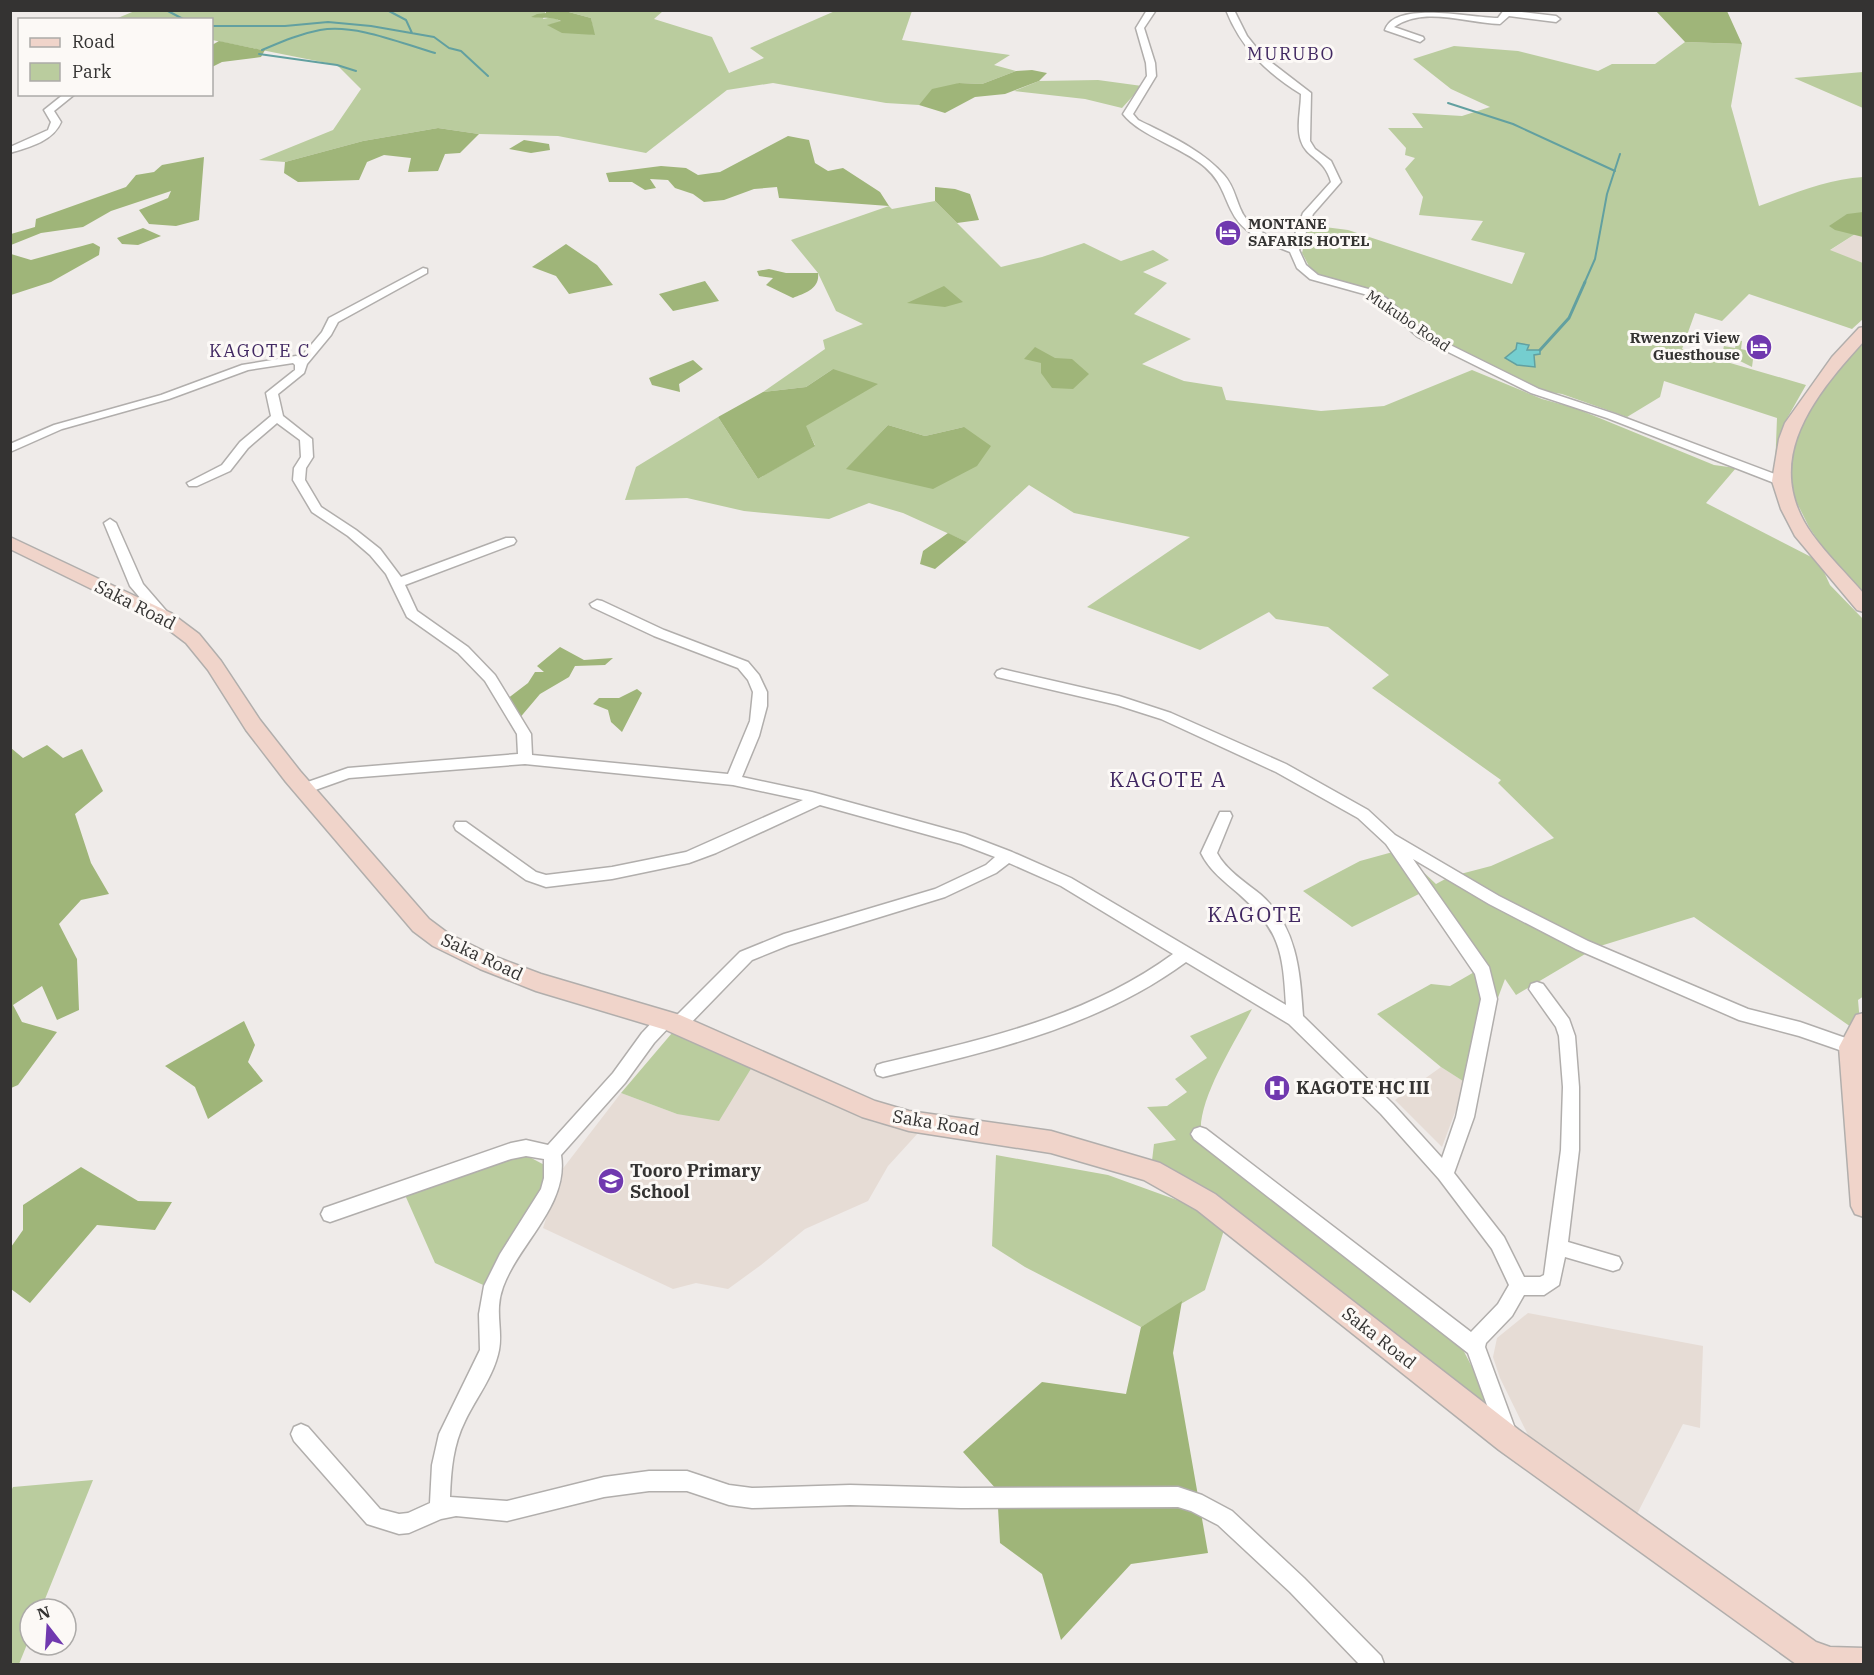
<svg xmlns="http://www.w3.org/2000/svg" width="1874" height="1675" font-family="'IBM Plex Serif',serif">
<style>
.built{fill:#e6dcd5}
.green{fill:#bacc9e;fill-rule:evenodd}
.forest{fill:#9fb579}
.water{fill:#75cecf;stroke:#62a0a0;stroke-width:1.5}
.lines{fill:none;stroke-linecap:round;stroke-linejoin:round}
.stream-far1{stroke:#62a0a0;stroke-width:2}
.stream{stroke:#62a0a0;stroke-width:3}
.minor-casing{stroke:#b1aeac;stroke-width:3}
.secondary-casing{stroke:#b1aeac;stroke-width:3}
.minor{fill:#fff;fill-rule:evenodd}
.secondary{fill:#f0d4ca;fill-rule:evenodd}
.labels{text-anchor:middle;stroke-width:6;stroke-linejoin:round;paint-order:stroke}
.far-poi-label{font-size:15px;font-weight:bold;fill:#343332;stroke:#fcf9f6;text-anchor:start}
.far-street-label{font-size:15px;fill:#343332;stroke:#fcf9f6}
.far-quarter-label{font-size:18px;letter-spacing:1.5px;fill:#412862;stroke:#fcf9f6}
.street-label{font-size:18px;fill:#343332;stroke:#fcf9f6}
.poi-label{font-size:18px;font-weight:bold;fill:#343332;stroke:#fcf9f6;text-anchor:start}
.quarter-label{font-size:21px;letter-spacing:1.5px;fill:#412862;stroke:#fcf9f6}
</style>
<rect width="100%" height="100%" fill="#efebe9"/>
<!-- built -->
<path class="built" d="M1860,231l3,1v31l-34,-12z
M752,1067l121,55 46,10 -31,34 -20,35 -63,28 -44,36 -33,24 -32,-6 -23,6 -130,-61 18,-57 60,-78 56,21z
M1441,1067l25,16 -24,64 -47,-47z
M1528,1313l175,33 -3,82 -17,-4 -46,90 -108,-77 -29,-59 -7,-21 4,-19z"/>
<!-- green -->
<path class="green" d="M137,10h409l-3,9 10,-2 9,5 -14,3 46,10 -3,-17 -26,-7h98l-9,8 58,18 17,36 35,-15 -14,-10 85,-37h77l-10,29 108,15 -16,10 22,6 -34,13 -23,-1 -40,22 -33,-2 -113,-20 -46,7 -81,63 -88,-17 -79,-2 -41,-6 -75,13 -78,21 -26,-2 74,-30 28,-41 -24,-24 -125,-25v-20h-99z
M1685,42l57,2 -11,62 28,100c33,-12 69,-27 104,-29v52l-33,21 33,13v56l-11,10 -103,-35 -27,27 -27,-8 -13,36 124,36 -21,37 -10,47 2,-51 -113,-37 -4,16 -33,20 -65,-23 -18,-3 -110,-52 -41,-36 -28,-15 -45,-13 -10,-7 -8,-15 7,-28 39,5 164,54 13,-31 -54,-13 12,-19 -64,-6 4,-18 -18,-28 10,-11 -10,-3 1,-7 -18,-20h35l-11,-15 50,3 28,-9 -39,-18 -38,-30 41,-13 64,5 80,20 14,-7h43z
M1863,72v36l-69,-30z
M1098,80l44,6 -20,22 -37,-9 -71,-8 25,-10z
M935,201l66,66 41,-10 42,-14 37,18 32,-11 16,10 -26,12 24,11 -33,31 57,25 -49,25 42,17 38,6 4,13 95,11 63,-5 88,-36 70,29 33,9 139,57 22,3 -30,35 113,58 11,24 33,34 1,377 -6,4 3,34 -167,-117 -97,30 -81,48 -11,-16 -39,104 -25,-16 -64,-53 54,-30 19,2 33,-19 -62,-74 -69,34 -49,-36 57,-30 40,-11 36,34 13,-7 42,-11 63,-28 -56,-55 3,-3 -129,-92 17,-13 -61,-48 -52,-8 -7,-7 -69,38 -113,-43 103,-70 -116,-24 -45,-28 -62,57 -64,-29 -34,-10 -40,16 -85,-8 -57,-13 -62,2 11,-33 82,-50 40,62 57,-34 -10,-19 28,-57 -27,18 -43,5 62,-43 -2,-9 40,-16 -27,-13 -18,-38 -27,-33 98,-34 3,3zM888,425l37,11 39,-9 -117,42z
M1863,337v262l-25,-28 -29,-44 -22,-44 5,-45 20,-39z
M1737,340l5,1 -1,8 13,3 -2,15 -12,-6 -19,-4 3,-11 11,2z
M1252,1009c-16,31 -54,90 -51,123l258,210 24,46 2,18 -334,-237 3,-25 22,-4 -29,-33 20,-1 20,-14 -12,-13 32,-21 -17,-22z
M672,1033l80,34 -33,54 -42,-7 -56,-21z
M520,1152l32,17 -60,120 -57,-26 -30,-68z
M996,1155l112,20 80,29 36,26 -19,60 -64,37 -116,-60 -33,-21z
M93,1480l-52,129h-11v28l-11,27h-8v-173l2,-4z"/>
<!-- forest -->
<path class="forest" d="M546,11h19l26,7 4,17 -33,-2 -15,-8 14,-4c-10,-5 -19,-2 -30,-4l6,-3 9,-1z
M1656,11h71l15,33 -57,-2z
M219,41l43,9h3l-4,7 -39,5 -10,5v-22z
M1032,70l15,3 -8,8 -34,13 -30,3 -30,16 -26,-8 13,-16 27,-6 23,1 34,-13z
M438,128l41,6 -19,19 -15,1 -7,17 -30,1 3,-14 -27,-3 -17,7 -8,18 -61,2 -14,-9 1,-11 78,-21z
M788,136l21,4 6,23 13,8 15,-3 37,24 9,14 -110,-8 -2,-11 -23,2 -30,11 -20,2 -11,-8 -18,-6 -7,-8 -18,-1 6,9 -11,2 -13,-8h-23l-3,-9 55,-7 25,2 12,7 22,-3z
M524,140l25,4 1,6 -19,3 -22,-4z
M204,157l-5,63 -23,6 -27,-2 -10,-14 29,-12 3,-7 -60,20 -28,16 -42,6 -30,12v-11l24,-7 1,-8 90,-32 10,-12 18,-3 8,-7z
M935,187l20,2 15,5 9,26 -22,3 -22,-22z
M1863,212v25l-28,-7 -6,-4 18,-12z
M143,228l18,8 -23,9 -16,-1 -5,-6z
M93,243l7,4 -1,8 -48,27 -40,13v-41l20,6z
M566,244l31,21 16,20 -44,9 -13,-18 -24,-9z
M769,269l17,4h32c2,16 -13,20 -25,25l-27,-13 7,-7 -14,-2 -2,-5z
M705,281l14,20 -46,10 -14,-17z
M944,286l19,16 -18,5 -38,-4z
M1035,347l20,11 17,1 17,15 -16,15 -21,-1 -11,-15v-10l-17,-4z
M693,360l10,9 -24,15 1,8 -28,-7 -3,-7z
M833,369l45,15 -72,42 9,20 -57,33 -40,-62 45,-25 43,-5z
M888,425l37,11 39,-9 27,19 -14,20 -44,23 -87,-20z
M948,533l19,9 -32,27 -15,-5 3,-13z
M560,647l24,13 29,-2 -8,7 -30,1 -6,11 -29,17 -22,26 -11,-21 21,-16 7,-11h9l-7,-6z
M637,689l5,4 -20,39 -11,-10 -3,-12 -15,-6 6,-6h20z
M47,745l16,13 19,-9 21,42 -28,23 16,49 18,31 -28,6 -22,24 18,35 2,51 -22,10 -15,-34 -29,19 9,17 35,10 -39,53 -7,3v-340l12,10z
M244,1021l11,24 -7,17 15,19 -55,38 -13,-32 -30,-21z
M81,1167l57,34 34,1 -17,28 -58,-5 -67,78 -19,-14v-42l12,-17v-25z
M1182,1301l-9,52 35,200 -77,11 -70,76 -19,-66 -42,-31 -3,-53 -34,-38 79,-70 84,12 15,-67z"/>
<!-- water -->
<path class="water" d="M1517,343l12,2 -2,5h13v4l-6,1 1,12 -18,-2 -12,-7 11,-9z"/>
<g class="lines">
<!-- stream-far1 -->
<path class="stream-far1" d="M166,10l19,10
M387,10l19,10 6,13
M212,26h73l43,-4 43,4 63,11 15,11 12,3 27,25
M262,50c19,-8 37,-16 58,-20 37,-6 80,13 115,23
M259,54l78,11 19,6
M1448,103l65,21 102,47
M1584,284l11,-25 12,-65 13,-40"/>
<!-- stream -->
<path class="stream" d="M1540,350l29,-32 16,-36"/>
<defs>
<path id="minor" d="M1147,10h9l-12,18 11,35 1,13 -23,38 5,6c30,15 63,29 86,55 9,10 11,21 16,33 8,21 31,30 51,37l12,-32 28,-31c-7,-25 -24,-23 -30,-41 -5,-14 0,-32 0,-47 -34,-21 -60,-46 -75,-84h8l13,26 16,20 48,37 -1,48 5,8 16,12 10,21 -28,32 -14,36 7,15 12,10 54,15 14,8 40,35 113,56 76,25 170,64v6h-8l-170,-66 -76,-25 -113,-56 -40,-35 -14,-8 -54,-15 -13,-11 -7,-16c-23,-9 -48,-18 -59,-42 -8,-17 -11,-30 -26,-43 -23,-20 -65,-31 -82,-53l24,-38 -1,-13 -10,-35z
M1504,10l52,6 4,3 -4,3 -47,-6 -9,8c-34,-1 -76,-18 -106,3l29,10 1,2 -4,3 -35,-12c9,-30 88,-12 113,-12z
M64,94h11l-21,17 7,11c-8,19 -31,25 -51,31v-6l38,-17 3,-8 -7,-12z
M423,268l4,1v4l-89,49 -7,13 -24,29 -3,9 -26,21 5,22 29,23 1,18 -7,11 -1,12 16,27 35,23 24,19 21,28 105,-39h8l2,3 -2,3 -109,41 12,26 51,36 27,28 36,59 1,21 196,19 22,-53 3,-29 -5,-12 -10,-12 -84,-32 -62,-29 -2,-3 7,-4 5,1 62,29 84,32 11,13 8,17v14l-8,30 -17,41 70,15 153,42 47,18 59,26 215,127c-3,-53 -6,-75 -47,-111 -15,-13 -29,-23 -38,-41l19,-41h10l2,4 -15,37c9,17 28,29 43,41 37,32 40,77 43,122l90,88 49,54 14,-41 25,-118 -6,-25 -89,-130 -28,-26 -82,-46 -115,-53 -44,-14 -120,-28 -2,-3 2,-3 5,-2 117,27 52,17 115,51 82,46 27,25 104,61 89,45 160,68 52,13 57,20 2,5 -2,5 -6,2 -52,-18 -60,-16 -163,-71 -87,-45 -76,-45 76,108 8,32 -23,118 -20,56 50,64 20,40h16l4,-2 17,-125 2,-63 -4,-51 -3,-9 -27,-38 2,-5 6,-2 6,2 26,35 6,17 4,51v63l-11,92 51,15 3,6 -3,6 -6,2 -48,-14 -6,28 -15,10h-20l-12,21 -26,27 -1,4 32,87 -3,7 -7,3 -7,-3 -32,-88 -274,-214 -3,-5 3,-5 6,-2 6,2 265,203 27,-28 11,-19 -17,-36 -53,-70 -58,-65 -92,-90 -103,-62c-90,66 -196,89 -303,115l-6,-2 -2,-5 2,-5 6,-2c102,-24 204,-46 290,-109l-112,-68 -52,-23 -13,10 -51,24 -156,48 -37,15 -68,70 -6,2 -6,-2 -2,-4 -16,17 -29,40 -64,72c8,50 -42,88 -58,132 -9,24 0,42 -4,63 -5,26 -23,48 -34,71 -12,24 -14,49 -15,76l57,4 97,-24 45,-6h38l42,14 23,3 98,-3 111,3 217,-1 24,8 30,16 72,67 77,78 3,8h-25l-69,-72 -72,-67 -27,-14 -13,-4 -217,1 -111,-3 -98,3 -23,-3 -42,-14h-38l-45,6 -97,24 -51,-5 -15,3 -32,14 -10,1 -32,-10 -73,-83 -3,-7 3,-7 7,-3 7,3 72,82 19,5 9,-1 22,-10 2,-38 7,-31 41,-84 -1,-36 5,-28 16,-32 41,-65 3,-11v-19l-18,-3 -15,3 -181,63 -6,-2 -3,-6 3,-6 187,-65 15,-3 22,5 65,-72 29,-40 17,-18 6,-2 6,2 2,4 67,-67 44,-18 151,-45 51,-24 9,-8 -34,-13 -141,-39 -104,48 -27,10 -77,16 -66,8 -20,-7 -70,-50 -2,-4 2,-4h10l70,50 10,3 66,-8 74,-15 117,-52 -70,-15 -208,-21 -176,14 -45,16 -5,-1 -2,-4 2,-4 49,-17 170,-14 -1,-20 -32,-53 -27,-28 -51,-36 -21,-43 -16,-19 -22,-19 -36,-24 -19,-32 1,-12 7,-11 -1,-17 -23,-17 -29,25 -18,23 -33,15h-8l-2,-3 35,-18 18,-23 31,-26 -5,-23 29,-23v-5l-2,-2 -45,7 -79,29 -107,30 -52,23v-8l44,-19 107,-30 81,-30 54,-9 5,1 21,-25 7,-14z
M110,519l6,4 27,61 26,30 2,3 -2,3h-10l-29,-34 -26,-63z"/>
<path id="secondary" d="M1864,327v14c-50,55 -104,120 -52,193 15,21 35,40 52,60v18l-7,-2 -62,-74 -14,-27 -9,-28 7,-42 6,-16 47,-66 27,-29z
M10,537l161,76 28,21 22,27 39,59 40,51 129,148 20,15 47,23 45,17 139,41 195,86 34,10 142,20 109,32 55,31 304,236 297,212 14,5 34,1v16h-68l-297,-214 -302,-240 -53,-30 -93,-27 -142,-22 -47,-14 -196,-87 -130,-39 -56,-22 -47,-23 -20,-15 -127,-149 -40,-52 -38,-60 -22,-27 -29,-22 -147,-72z
M1864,1013v204l-9,-3 -4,-8 -12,-159 17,-32z"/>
</defs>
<!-- minor casing -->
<use href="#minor" class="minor-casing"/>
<!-- secondary casing -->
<use href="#secondary" class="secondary-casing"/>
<!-- minor -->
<use href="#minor" class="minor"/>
<!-- secondary -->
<use href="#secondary" class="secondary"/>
</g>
<!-- icons -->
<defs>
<symbol id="hotel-disc" viewBox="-11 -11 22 22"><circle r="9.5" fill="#7039af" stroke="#fcf9f6"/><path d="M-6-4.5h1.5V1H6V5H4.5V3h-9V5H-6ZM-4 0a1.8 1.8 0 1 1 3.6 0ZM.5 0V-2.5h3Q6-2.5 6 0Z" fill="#fff"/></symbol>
<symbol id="hospital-disc" viewBox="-11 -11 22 22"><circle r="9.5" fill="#7039af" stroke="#fcf9f6"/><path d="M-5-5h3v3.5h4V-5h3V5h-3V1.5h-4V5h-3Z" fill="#fff"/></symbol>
<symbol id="school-disc" viewBox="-11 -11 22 22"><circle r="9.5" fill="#7039af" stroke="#fcf9f6"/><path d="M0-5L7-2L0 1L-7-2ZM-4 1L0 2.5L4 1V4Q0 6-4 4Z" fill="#fff"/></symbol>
</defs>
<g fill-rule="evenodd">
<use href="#hotel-disc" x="1213" y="218" width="30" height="30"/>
<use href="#hotel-disc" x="1744" y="332" width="30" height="30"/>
<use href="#hospital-disc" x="1262" y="1073" width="30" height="30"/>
<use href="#school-disc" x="596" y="1166" width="30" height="30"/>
</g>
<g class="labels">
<!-- far-poi labels -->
<g class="far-poi-label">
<text x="1248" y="229">MONTANE<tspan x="1248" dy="17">SAFARIS HOTEL</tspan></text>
<text x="1740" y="343" text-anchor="end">Rwenzori View<tspan x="1740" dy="17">Guesthouse</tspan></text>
</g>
<!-- far-street labels -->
<g class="far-street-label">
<text transform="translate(1408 321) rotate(34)" y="5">Mukubo Road</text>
</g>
<!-- far-quarter labels -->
<g class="far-quarter-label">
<text x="1291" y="60">MURUBO</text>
<text x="260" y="357">KAGOTE C</text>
</g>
<!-- street labels -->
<g class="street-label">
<text transform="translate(135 605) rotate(27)" y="6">Saka Road</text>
<text transform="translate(482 957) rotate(25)" y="6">Saka Road</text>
<text transform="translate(936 1123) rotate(9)" y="6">Saka Road</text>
<text transform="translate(1379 1338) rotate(38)" y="6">Saka Road</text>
</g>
<!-- poi labels -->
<g class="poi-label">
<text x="1296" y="1094">KAGOTE HC III</text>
<text x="630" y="1177">Tooro Primary<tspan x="630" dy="21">School</tspan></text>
</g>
<!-- quarter labels -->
<g class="quarter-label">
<text x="1168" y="787">KAGOTE A</text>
<text x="1255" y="922">KAGOTE</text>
</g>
</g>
<!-- border -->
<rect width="1874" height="1675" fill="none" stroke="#343332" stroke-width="24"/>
<!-- legend -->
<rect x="18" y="18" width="195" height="78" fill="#fcf9f6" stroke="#acaaa8" stroke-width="1.5"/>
<rect x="30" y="38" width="30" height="9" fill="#f0d4ca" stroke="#acaaa8" stroke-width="1.5"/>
<text x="72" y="48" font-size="18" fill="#343332">Road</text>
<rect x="30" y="63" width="30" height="18" fill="#bacc9e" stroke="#acaaa8" stroke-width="1.5"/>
<text x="72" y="78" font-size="18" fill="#343332">Park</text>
<!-- north arrow -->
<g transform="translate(48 1627) rotate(343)"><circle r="28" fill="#fcf9f6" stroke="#acaaa8" stroke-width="1.5"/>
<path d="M0-4.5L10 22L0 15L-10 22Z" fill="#7039af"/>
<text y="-9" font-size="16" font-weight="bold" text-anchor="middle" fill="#343332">N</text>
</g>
</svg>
